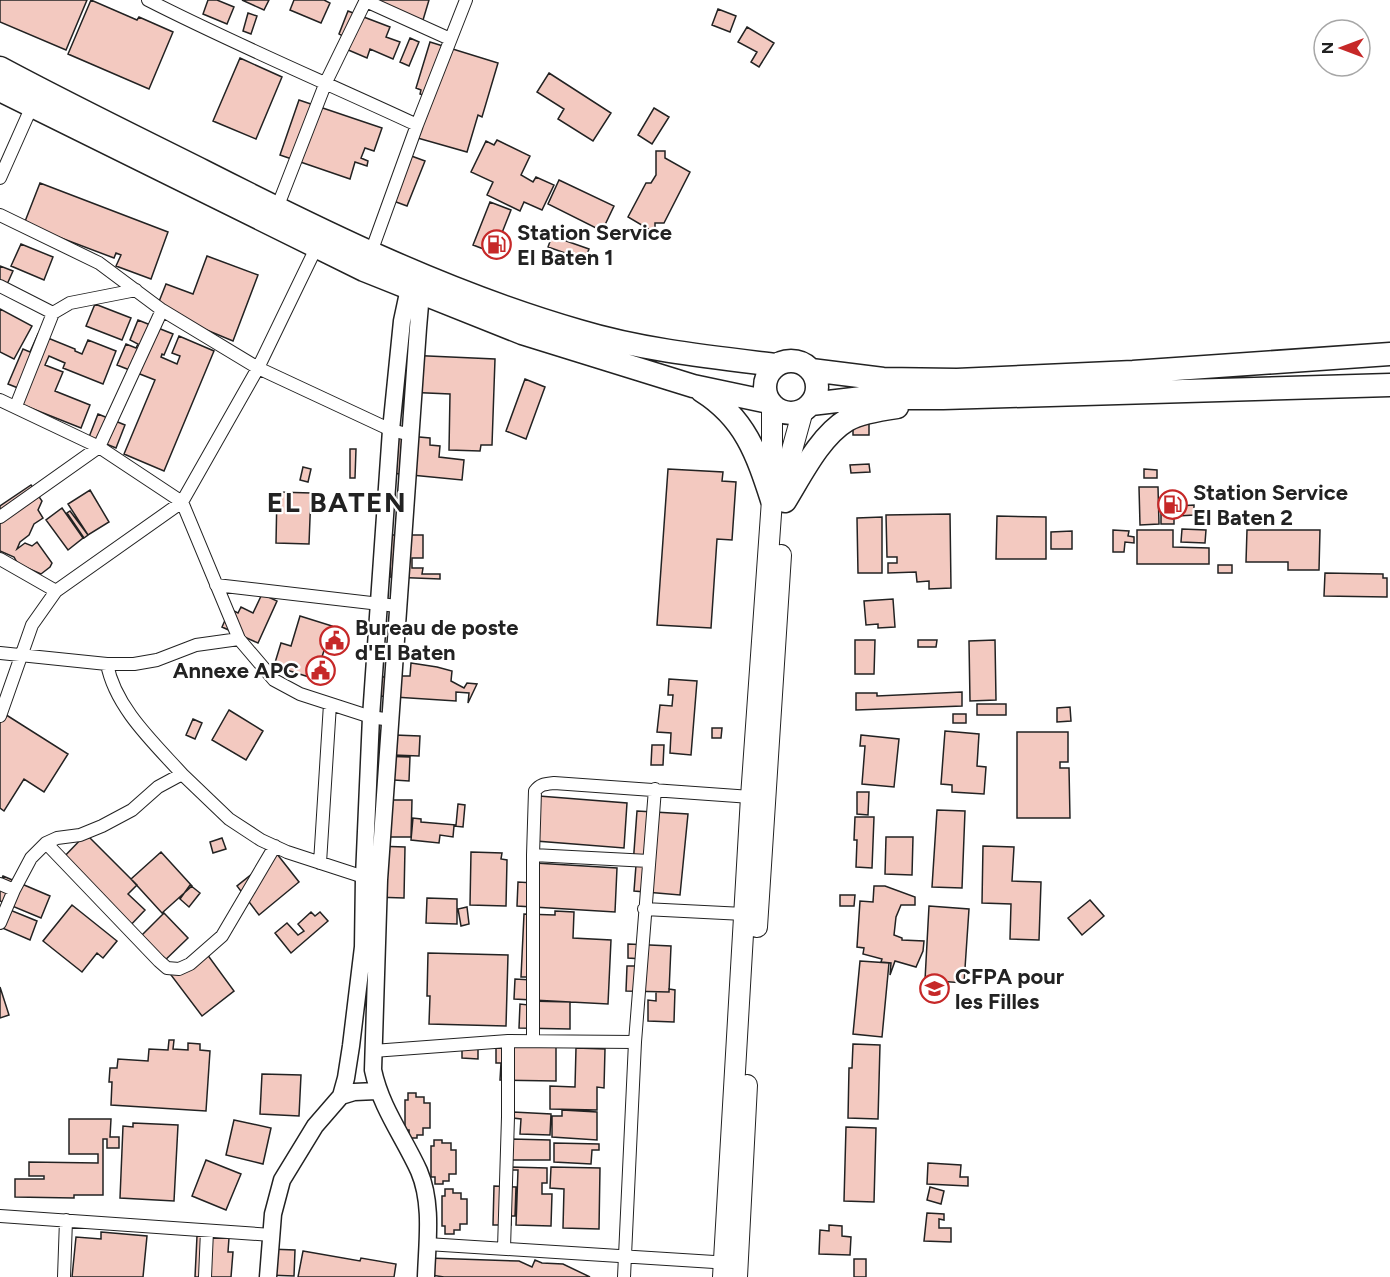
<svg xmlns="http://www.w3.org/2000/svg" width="1390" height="1277" font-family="Figtree,sans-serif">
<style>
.building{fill:#f3c9c0;stroke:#222;stroke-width:1.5}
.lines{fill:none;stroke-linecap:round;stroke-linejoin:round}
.street-casing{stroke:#222;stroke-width:14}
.secondary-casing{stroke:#222;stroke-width:19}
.primary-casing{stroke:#222;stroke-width:22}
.highway-casing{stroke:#222;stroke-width:25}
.street{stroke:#fff;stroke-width:12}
.secondary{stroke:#fff;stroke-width:16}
.primary{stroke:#fff;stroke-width:20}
.highway{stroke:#fff;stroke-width:22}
.labels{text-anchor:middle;stroke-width:4.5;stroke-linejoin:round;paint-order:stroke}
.poi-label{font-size:22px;font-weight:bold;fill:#222;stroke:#fff;text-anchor:start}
.district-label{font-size:28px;font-weight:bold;letter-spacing:1.5px;fill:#222;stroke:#fff}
</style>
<rect width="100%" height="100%" fill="#fff"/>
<!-- building -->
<path class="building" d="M0,0h87l-21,50 -66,-28z
M91,0l46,20 2,-3 34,15 -24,57 -81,-35z
M208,0h9l17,7 -7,17 -24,-10z
M242,0h27l-5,10z
M294,0h30l6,3 -9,20 -31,-13z
M375,0h54l-6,20 -32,-10z
M718,9l18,7 -6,16 -18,-7z
M348,11l42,16 -4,10 14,5 -7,17 -23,-10 -3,9 -28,-12 4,-10 -4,-2z
M248,13l9,3 -6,18 -8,-3z
M747,27l27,16 -15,24 -8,-5 6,-10 -19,-10z
M410,38l9,4 -10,24 -9,-4z
M430,42l68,21 -16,54 -4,-2 -11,37 -53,-15 12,-41 -6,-2 1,-4 -5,-2z
M240,58l42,19 -26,62 -43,-18z
M549,73l62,40 -18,28 -35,-22 6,-10 -27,-17z
M299,100l83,28 -8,23 -9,-3 -4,10 7,3 -1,5 -12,-4 -5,17 -70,-24z
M654,108l15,9 -17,27 -14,-9z
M497,140l33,16 -9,19 12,7 3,-5 18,8 -12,25 -18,-8 -4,9 -33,-16 6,-13 -22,-10 15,-31 8,4z
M656,151h9v7l25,14 -26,51h-9v7h-5l-22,-13 18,-34h5l5,-8z
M406,154l19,7 -18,45 -19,-7z
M559,180l55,26 -12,25 -54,-27z
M40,183l128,49 -17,47 -35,-13 5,-11 -5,-2 -2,5 -90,-34z
M490,202l21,8 -17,43 -21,-8z
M552,236l37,13 -4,11 -37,-13z
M21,244l32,13 -9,23 -33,-14z
M207,256l51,19 -25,66 -77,-32 10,-25 27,10z
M0,266l13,5 -9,20 -4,-1z
M95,304l36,14 -9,22 -36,-14z
M0,309l32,17 -18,33 -14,-7z
M138,320l35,14 -9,21 -2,-1 -1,3 16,7 3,-8 -8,-3 7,-17 35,15 -50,120 -40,-17 31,-74 -38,-15 9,-21 10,4 2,-4 -8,-4z
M38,334l37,15v2l7,3 6,-14 28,11 -13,33 -40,-16 2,-5 -16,-7 -4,9 18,7 -8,19 35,14 -9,23 -68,-27 5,-13 -10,-4 15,-35 7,3z
M406,355l89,4 -3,86h-11l-1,6 -31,-1 1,-56 -45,-2z
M525,379l20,8 -19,52 -20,-8z
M98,414l27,11 -9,23 -27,-11z
M853,424h16v11h-16z
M397,435l33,3v7l10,1 -1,11 25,3 -2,20 -71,-7z
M350,449h6l-1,29h-5z
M869,464l1,8 -19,1 -1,-8z
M303,467l8,2 -3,13 -8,-2z
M668,469l55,3 -1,9 14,1 -4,58 -15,-1 -6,89 -54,-3z
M1144,469l13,1v8h-13z
M31,485l11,16 -4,9 5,8 -9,6 -5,11 -9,7 -3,7 8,-6 7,3 5,-4 15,21 -2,4 -9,7 -23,-10 -4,-7 -14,-6v-45z
M1139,487h19l1,37 -19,1z
M90,490l19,32 -21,13 -20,-31z
M277,492l34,1 -2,51 -33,-1z
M1194,505v10l-16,1v-10z
M62,508l21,30 -15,12 -22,-30z
M1161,509h13v15h-13z
M70,511l18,24 -4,3 -17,-25z
M950,514l1,74 -22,1v-8l-12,1 -1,-10 -28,1v-10h9v-6h-10l-1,-42z
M997,516l49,1v42h-50z
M882,517v56h-24l-1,-55z
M1182,529l24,1 -1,13 -24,-1z
M1113,530l16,1 -1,5 6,1v6l-9,-1 -1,10h-11z
M1137,530h36v17l36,1v16h-72z
M1247,530h73l-1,40h-31v-8h-42z
M1072,531v18h-21v-17z
M391,535h32v23h-11v10h11l-1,6h18v5l-50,-2z
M1218,565h14v8h-14z
M1325,573l58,1v4h4v19l-63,-1z
M262,594l15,7 -19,42 -36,-16 8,-18 8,4 3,-6 12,6z
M893,599l2,28 -17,1v-4l-12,1 -2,-24z
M300,616l32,10 -13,40 -6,-2 -4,13 -35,-11 7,-23 10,3z
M855,640h20l-1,34h-19z
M918,640h19l-1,7h-18z
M995,640l1,60 -26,1 -1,-60z
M411,663l26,4 15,4 -1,10 13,7 3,-5 10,1 -9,19 1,-10 -13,-1v9l-77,-5 1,-19h4l6,-13 9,12h11z
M669,679l28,2 -6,74 -21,-2 1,-20 -14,-1 3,-27 12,1 1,-11h-5z
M962,692v14l-106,4v-17h21v3z
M977,704h29v11h-29z
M1070,707l1,14 -14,1v-14z
M229,710l34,21 -17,29 -34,-20z
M0,711l68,43 -24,38 -20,-13 -20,32 -4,-3z
M953,714h13v9h-13z
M193,719l9,4 -7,16 -9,-4z
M712,728h10l-1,10h-9z
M945,731l34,3 -2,32 9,1 -2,27 -32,-2v-7l-11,-1z
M1017,732h51v30h-8v6h9l1,50h-53z
M368,734l52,2 -1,20 -51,-2z
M861,735l38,4 -5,48 -32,-3 3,-38h-5z
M652,745h12l-1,20h-12z
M378,756l32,1 -1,24 -31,-2z
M857,792h12l-1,23 -11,-1z
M539,796l88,7 -3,45 -88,-7z
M377,800h35l-1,37h-44v-21h10z
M458,804l7,1 -2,22 -9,-1 -1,11 -13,-2 -1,8 -28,-3 2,-22 8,1v3l35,3z
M937,810l28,1 -3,77 -30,-1z
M637,811l51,3 -8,81 -46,-4 2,-26h-3z
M855,817h19l-2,51 -16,-1 1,-27h-3z
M86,834l51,51 -9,9 17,16 -18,19 -68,-67z
M886,837h27l-1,38 -27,-1z
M222,838l4,11 -13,4 -3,-11z
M375,846l30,1 -1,51 -31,-1z
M983,846l31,1 -2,34 29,1 -2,58 -29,-1 1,-35 -29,-1z
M161,852l31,34 -30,27 -31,-34z
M471,852l31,1 -1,6 6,1 -1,46 -36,-1z
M277,854l22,28 -40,33 -22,-29z
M535,863l82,5 -2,44 -98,-6 1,-24 16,1z
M3,876l47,20 -9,22 -41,-17v-18z
M190,885l10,8 -11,14 -9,-8z
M874,886h11l30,11v8h-14l-5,12 -2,18 8,3v2l22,1 -1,10 -7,16 -21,-6 -5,14 1,-12 -10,-1 1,-3 -19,-5 1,-6 -7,-1 3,-46 13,1z
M840,895h15l-1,11h-14z
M427,898l30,1v25l-31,-1z
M1090,900l14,16 -22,19 -14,-17z
M72,905l45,36 -14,17 -6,-5 -15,19 -39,-31z
M0,906l37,15 -7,19 -30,-13z
M929,906l40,3 -5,74 -39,-3z
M467,907l2,17 -8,2 -3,-17z
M555,911l19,1 -1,26 38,2 -3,64 -94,-5 1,-20 17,1 1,-3h-12l3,-63 31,1z
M311,912l4,4 5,-4 8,9 -37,32 -16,-20 12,-10 11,12 6,-4 -6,-7z
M164,913l24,25 -29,28 -24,-24z
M628,944l43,2 -2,46 -43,-1 1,-25h15v-7l-14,-1z
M204,950l30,41 -32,25 -31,-41z
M428,953l80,2 -2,71 -77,-2 1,-28h-3z
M860,961l29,2 -7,74 -29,-3z
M0,987l9,28 -9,3z
M669,989l6,1 -1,32 -26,-1v-21l8,1v-9h13z
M528,1001l42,1v27l-51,-1 1,-24 8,1z
M169,1040h5l-1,9 15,1v-7l12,1v6l10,1 -4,60 -95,-6 1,-23h-3l1,-14h7l1,-9 30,2 1,-12 19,1z
M556,1044v37l-56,-1 1,-17h-5v-17z
M853,1044l27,1 -2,74 -30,-1 1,-50h3z
M462,1046h16v13l-16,-1z
M576,1048l29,1 -1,39 -7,-1v23l-47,-1v-23l25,1z
M262,1074l39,1 -2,41 -39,-2z
M408,1093h8v4h8v6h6v25h-7v7h-6v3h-8v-8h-4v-30h3z
M562,1110l35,2v28l-45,-3v-21h10z
M513,1112l38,2 -1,21 -30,-1 1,-15 -8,-1z
M69,1119h42l-1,18h9v11h-12v-9h-4v56h-29v3l-59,-1v-18h29v-3h-15v-14l69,1v-9h-29z
M234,1120l37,8 -8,36 -37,-9z
M133,1123l45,2 -4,76 -54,-3 3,-72 10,1z
M846,1127l30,1 -2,74 -30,-1z
M511,1139l39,1v20h-39z
M434,1140h8v3h9v7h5v24h-7v7h-6v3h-8v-7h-4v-31h3z
M554,1143l45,1v6h-7l-1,14 -37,-2z
M206,1160l35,14 -15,36 -34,-14z
M928,1163l33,2 -1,12h8v9l-41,-2z
M510,1167l37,1v15h-5v11h10l-1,32 -35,-1 2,-55h-8z
M551,1167l49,1 -1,61 -36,-1 1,-39 -14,-1z
M494,1186l22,1 -1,29h-4v9h-18z
M930,1187l14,4 -3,13 -14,-4z
M445,1189h8v4h8v6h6v25h-7v6h-6v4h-9v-8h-3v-30h3z
M927,1213l17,1v6l-5,-1v9h12v14l-27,-1z
M829,1225l13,1v10l9,1 -1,18 -31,-1 1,-24 9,1z
M101,1232l46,4 -4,41h-71l4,-40 25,2z
M197,1236l32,2 -1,14h5l-2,25h-36z
M269,1249l26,1 -1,26 -26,-1z
M303,1251l57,10 1,-3 35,6 -2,13h-96z
M428,1258l91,3 13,6 3,-7 7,3 21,1 27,13h-146l-20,-3z
M854,1259h12v18h-12z"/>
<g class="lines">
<defs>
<path id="street" d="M148,0c88,45 179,83 269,125
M366,1l84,38
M0,178l32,-72
M277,208l49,-126 40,-82
M0,215l99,48 63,47 96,58 133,62 20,5
M317,246l-59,122 -76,134 57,137 35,41 26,14 71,23 20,3
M370,255l47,-130 49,-125
M0,286l53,27 17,-10 66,-13
M0,400l99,47 83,55 -126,89 -24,34 -32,91
M16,406l37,-93
M0,517l99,-70 63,-137
M0,559l56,32
M216,585l181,21
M0,653l107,11c8,43 46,78 75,110
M107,664h27l23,-4 39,-15 43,-6
M46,843l113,118 8,7 12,1 11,-5 32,-28 53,-90
M533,855l2,-64c5,-7 10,-7 19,-8l197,14
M320,863l10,-159
M0,884l14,6
M644,909l100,5
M0,923l14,-33 17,-32 15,-15 11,-5 23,-3 22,-9 30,-16 26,-23 24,-13 47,45 32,21 26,12 83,27
M533,1041v-186l116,6
M373,1051l135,-10 127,1
M0,1216l272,19
M427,1244l303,19
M504,1248l4,-131v-76
M64,1277l2,-57
M205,1277l2,-46
M624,1277l11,-235 20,-253"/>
<path id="secondary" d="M425,284l-4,9 -3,35 -39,552 -6,190c8,38 30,66 46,101 14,33 8,72 7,106
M341,1096l13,-4 23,-1
M268,1277l5,-63 9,-34 33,-54 26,-30 5,-18 5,-32 12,-99 1,-70 7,-160 20,-287 11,-109 9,-42"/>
<path id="primary" d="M786,499l6,-49 11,-40
M757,927l24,-372
M723,1277l28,-480 21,-297v-96
M737,1277l10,-192"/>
<path id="highway" d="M0,68c67,36 135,69 203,103 122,62 244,122 376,160 63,19 131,26 197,34
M0,90l364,180 158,63 171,53 76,16
M765 387a26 26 0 1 1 52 0a26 26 0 1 1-52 0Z
M811,370l72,9 74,1 176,-8 257,-18
M702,391c43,27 55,63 70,109
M811,404l51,-6h81l447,-13
M785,501c16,-26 35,-65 62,-81 12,-7 36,-11 50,-13"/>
</defs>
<!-- street casing -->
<use href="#street" class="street-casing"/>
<!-- secondary casing -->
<use href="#secondary" class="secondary-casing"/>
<!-- primary casing -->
<use href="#primary" class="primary-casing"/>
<!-- highway casing -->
<use href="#highway" class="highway-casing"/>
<!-- street -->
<use href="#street" class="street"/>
<!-- secondary -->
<use href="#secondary" class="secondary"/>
<!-- primary -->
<use href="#primary" class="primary"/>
<!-- highway -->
<use href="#highway" class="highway"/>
</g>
<!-- icons -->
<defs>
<symbol id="fuel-ring" viewBox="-11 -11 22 22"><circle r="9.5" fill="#fff" stroke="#c62828" stroke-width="1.5"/><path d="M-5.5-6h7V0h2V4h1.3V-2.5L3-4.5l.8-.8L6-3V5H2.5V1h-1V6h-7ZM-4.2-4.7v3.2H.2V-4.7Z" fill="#c62828"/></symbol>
<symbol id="civic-ring" viewBox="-11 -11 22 22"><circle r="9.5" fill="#fff" stroke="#c62828" stroke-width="1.5"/><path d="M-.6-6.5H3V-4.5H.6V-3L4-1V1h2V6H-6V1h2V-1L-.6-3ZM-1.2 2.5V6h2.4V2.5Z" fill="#c62828"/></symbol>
<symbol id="university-ring" viewBox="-11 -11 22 22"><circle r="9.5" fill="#fff" stroke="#c62828" stroke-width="1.5"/><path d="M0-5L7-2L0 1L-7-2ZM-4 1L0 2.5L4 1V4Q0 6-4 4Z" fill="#c62828"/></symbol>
</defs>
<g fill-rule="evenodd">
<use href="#fuel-ring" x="480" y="228" width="33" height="33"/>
<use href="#fuel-ring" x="1156" y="488" width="33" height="33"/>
<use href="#civic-ring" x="318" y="624" width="33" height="33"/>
<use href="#civic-ring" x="304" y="654" width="33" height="33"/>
<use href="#university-ring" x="918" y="972" width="33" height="33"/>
</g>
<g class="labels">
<!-- poi labels -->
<g class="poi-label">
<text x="517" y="240">Station Service<tspan x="517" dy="25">El Baten 1</tspan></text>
<text x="1193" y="500">Station Service<tspan x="1193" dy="25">El Baten 2</tspan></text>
<text x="355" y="635">Bureau de poste<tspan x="355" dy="25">d'El Baten</tspan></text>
<text x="299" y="678" text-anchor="end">Annexe APC</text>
<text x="955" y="984">CFPA pour<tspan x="955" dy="25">les Filles</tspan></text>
</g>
<!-- district labels -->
<g class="district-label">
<text x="337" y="512">EL BATEN</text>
</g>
</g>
<!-- north arrow -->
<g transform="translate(1342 48) rotate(270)"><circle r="28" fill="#ffffff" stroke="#a7a7a7" stroke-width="1.5"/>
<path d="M0-4.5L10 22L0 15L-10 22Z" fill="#c62828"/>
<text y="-9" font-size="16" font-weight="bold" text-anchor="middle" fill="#222222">N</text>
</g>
</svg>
